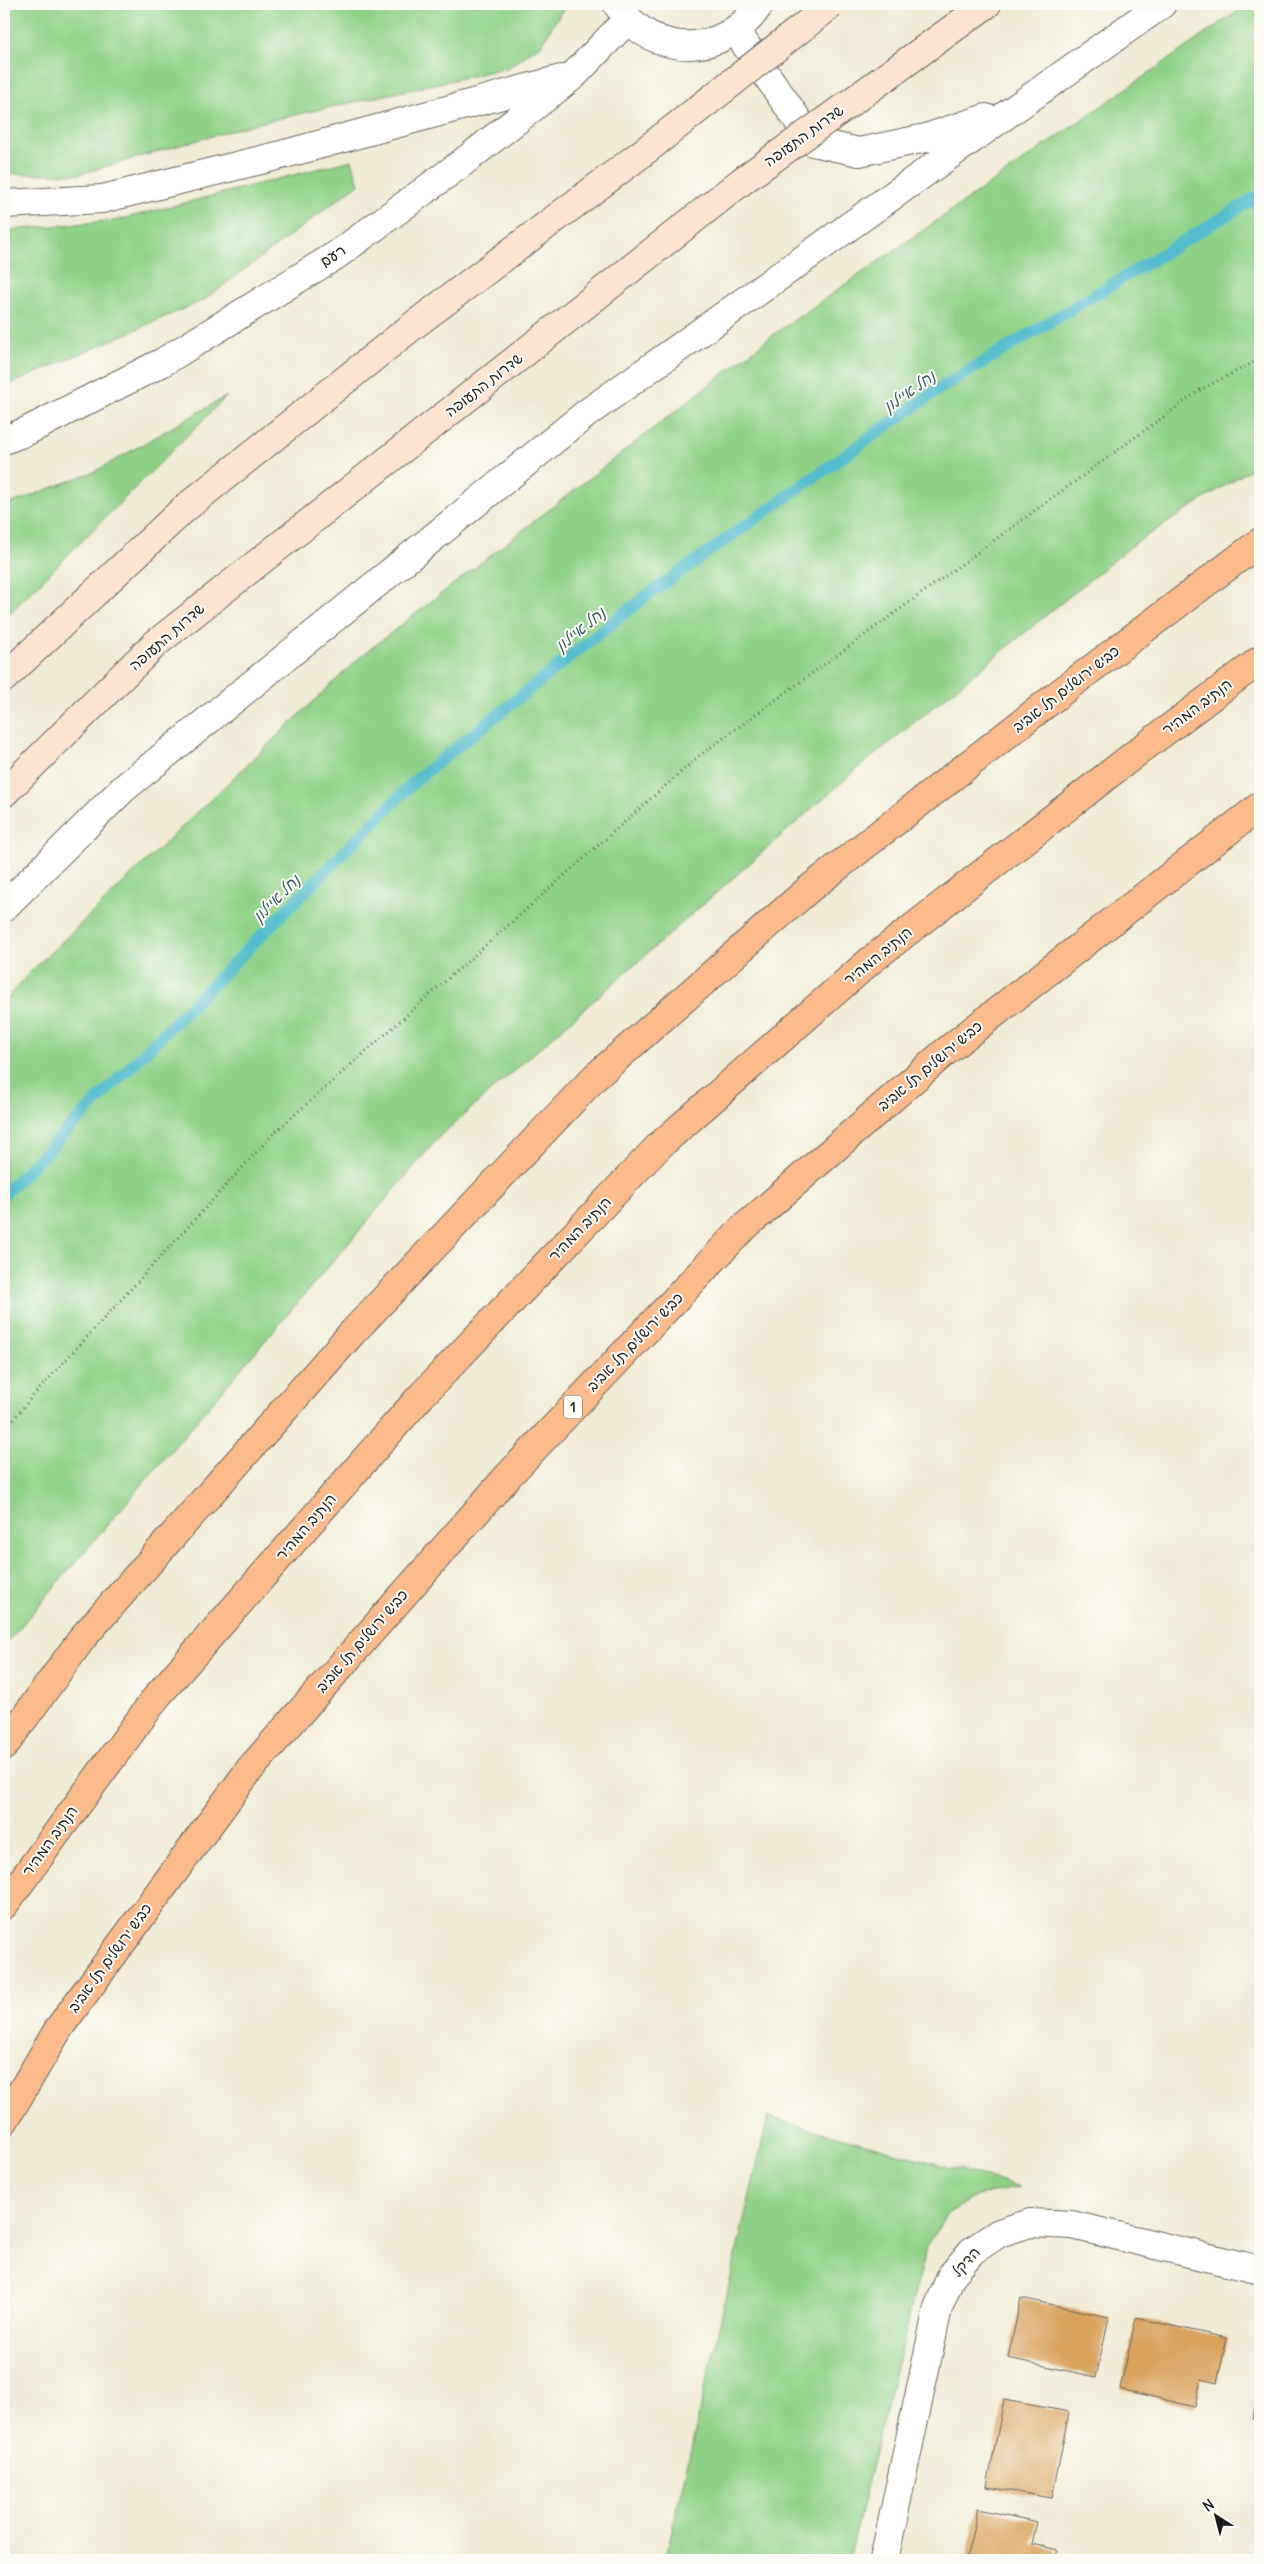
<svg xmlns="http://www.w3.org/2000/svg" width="1264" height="2564" font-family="Delius,'Playpen Sans Hebrew',sans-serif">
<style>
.green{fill:#90d188;stroke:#567652}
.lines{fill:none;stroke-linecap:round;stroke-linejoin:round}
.stream{stroke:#51bccd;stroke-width:12}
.building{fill:#d9a25d}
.street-casing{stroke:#66645c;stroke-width:30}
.secondary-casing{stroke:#66645c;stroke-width:30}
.highway-casing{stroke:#66645c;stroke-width:30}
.path{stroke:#66645c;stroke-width:3;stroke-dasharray:1 4;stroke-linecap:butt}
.street{stroke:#fff;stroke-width:28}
.secondary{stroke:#fde4d1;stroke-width:28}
.highway{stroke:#fbbb8d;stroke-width:28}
.secondary-bridge-casing{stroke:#66645c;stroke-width:30;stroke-linecap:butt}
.secondary-bridge{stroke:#fde4d1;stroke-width:28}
.labels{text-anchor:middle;stroke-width:4;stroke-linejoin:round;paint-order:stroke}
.shield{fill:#fdfcf7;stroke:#605f5e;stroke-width:1}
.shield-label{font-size:14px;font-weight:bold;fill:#1c1c1c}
.street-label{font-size:15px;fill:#1c1c1c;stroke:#fdfcf7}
.water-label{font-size:16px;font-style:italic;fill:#315c63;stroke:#fdfcf7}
</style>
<rect width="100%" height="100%" fill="#fdfcf7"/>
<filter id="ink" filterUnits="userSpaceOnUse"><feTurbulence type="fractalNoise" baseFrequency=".02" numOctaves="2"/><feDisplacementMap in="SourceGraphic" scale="10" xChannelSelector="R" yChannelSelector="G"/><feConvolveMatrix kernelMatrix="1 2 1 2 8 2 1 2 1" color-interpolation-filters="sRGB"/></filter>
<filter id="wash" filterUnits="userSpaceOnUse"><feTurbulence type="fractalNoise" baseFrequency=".0096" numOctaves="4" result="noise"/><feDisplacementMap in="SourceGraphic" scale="20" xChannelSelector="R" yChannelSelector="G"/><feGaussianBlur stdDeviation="1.12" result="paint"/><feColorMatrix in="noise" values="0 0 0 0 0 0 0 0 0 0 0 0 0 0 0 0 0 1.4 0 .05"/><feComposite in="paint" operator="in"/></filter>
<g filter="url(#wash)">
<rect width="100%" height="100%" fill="#f0ebd4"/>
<!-- green -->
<path class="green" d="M4,4h562l-25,41 -34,23 -257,57 -170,49h-76z
M1248,4h12v459l-126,81 -277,225 -416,366 -437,511v-644l24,-28 332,-317 417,-325z
M352,160l7,24 -155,116 -200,87v-159l7,2 107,-10z
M227,396l-223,223v-113l92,-35z
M768,2117l252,70 -43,9 -30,18 -21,34 -78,312h-183z"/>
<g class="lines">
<!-- stream -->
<path class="stream" d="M4,1194l412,-414 230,-184 293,-207 321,-194"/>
</g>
<g id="blocks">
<!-- building -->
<path class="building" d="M1021,2298l88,19 -13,60 -88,-19z
M1136,2318l91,20 -10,45 -16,-4 -6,28 -75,-18z
M1259,2389h1v31l-7,-2z
M1004,2400l65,12 -17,86 -65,-11z
M978,2509l59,13 -5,22 25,6 -2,10h-89z"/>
</g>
</g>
<g filter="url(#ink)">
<use href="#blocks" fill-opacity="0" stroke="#66645c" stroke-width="1"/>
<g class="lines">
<defs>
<path id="street" d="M617,4c35,56 108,54 143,0
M736,31l77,111 46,10 67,-14 60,-20
M4,204l98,-5 179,-44 280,-76
M4,440l21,-8 138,-70 175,-108 124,-91 111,-87 55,-57
M4,907l119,-118 464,-376 575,-409
M884,2560l54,-252 13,-32 21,-25 27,-18 31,-10 42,2 188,45"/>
<path id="secondary" d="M955,27l32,-23
M4,678l180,-169 230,-184 227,-171
M4,793l151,-149 534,-421"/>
<path id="highway" d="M4,1746l80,-110 268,-303 242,-255 215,-189 269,-210 182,-137
M4,1905l154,-210 263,-299 238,-250 211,-185 265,-207 125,-94
M4,2121l55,-93 191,-259 258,-293 232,-245 205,-179 315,-246"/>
</defs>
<!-- street casing -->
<use href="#street" class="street-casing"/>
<!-- secondary casing -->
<use href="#secondary" class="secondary-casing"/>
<!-- highway casing -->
<use href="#highway" class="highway-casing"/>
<!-- path -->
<path class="path" d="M4,1431l27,-33 243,-265 425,-377 501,-366 60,-31"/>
<!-- street -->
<use href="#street" class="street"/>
<!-- secondary -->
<use href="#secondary" class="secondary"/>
<!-- highway -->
<use href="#highway" class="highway"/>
<defs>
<path id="secondary-bridge" d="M641,154l191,-150
M689,223l53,-42 213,-154"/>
</defs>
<!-- secondary-bridge casing -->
<use href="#secondary-bridge" class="secondary-bridge-casing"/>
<!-- secondary-bridge -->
<use href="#secondary-bridge" class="secondary-bridge"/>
</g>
</g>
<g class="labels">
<!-- shield labels -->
<rect class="shield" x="564" y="1395.5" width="18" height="23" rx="4"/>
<g class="shield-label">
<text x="573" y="1412">1</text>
</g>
<!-- street labels -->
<g class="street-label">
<text transform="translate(804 136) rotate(-36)" y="5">שדרות התעופה</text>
<text transform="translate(333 256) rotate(-33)" y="5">רעם</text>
<text transform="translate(484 385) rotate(-38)" y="5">שדרות התעופה</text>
<text transform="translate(167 637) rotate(-41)" y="5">שדרות התעופה</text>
<text transform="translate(1066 689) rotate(-38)" y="5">כביש ירושלים תל אביב</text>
<text transform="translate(1197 707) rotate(-37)" y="5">הנתיב המהיר</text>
<text transform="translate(878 956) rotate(-39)" y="5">הנתיב המהיר</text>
<text transform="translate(930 1066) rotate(-40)" y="5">כביש ירושלים תל אביב</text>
<text transform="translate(580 1229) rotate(-46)" y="5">הנתיב המהיר</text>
<text transform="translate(635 1342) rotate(-46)" y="5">כביש ירושלים תל אביב</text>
<text transform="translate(306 1527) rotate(-49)" y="5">הנתיב המהיר</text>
<text transform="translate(362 1641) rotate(-49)" y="5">כביש ירושלים תל אביב</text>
<text transform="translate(50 1841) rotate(-54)" y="5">הנתיב המהיר</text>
<text transform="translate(110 1958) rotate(-54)" y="5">כביש ירושלים תל אביב</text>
<text transform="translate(966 2262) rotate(-48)" y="5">הדקל</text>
</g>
<!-- water labels -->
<g class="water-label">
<text transform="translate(909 391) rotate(-35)" y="6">נחל איילון</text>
<text transform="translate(580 629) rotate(-39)" y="6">נחל איילון</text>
<text transform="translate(276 898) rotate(-45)" y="6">נחל איילון</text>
</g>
</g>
<!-- margin -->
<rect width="1264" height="2564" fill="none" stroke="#fdfcf7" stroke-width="20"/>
<!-- north arrow -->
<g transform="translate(1216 2516) rotate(324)" stroke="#fdfcf7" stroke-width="4" paint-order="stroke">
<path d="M0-4L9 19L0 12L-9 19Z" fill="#1c1c1c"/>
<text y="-8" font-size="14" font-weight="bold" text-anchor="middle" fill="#1c1c1c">N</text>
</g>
</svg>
